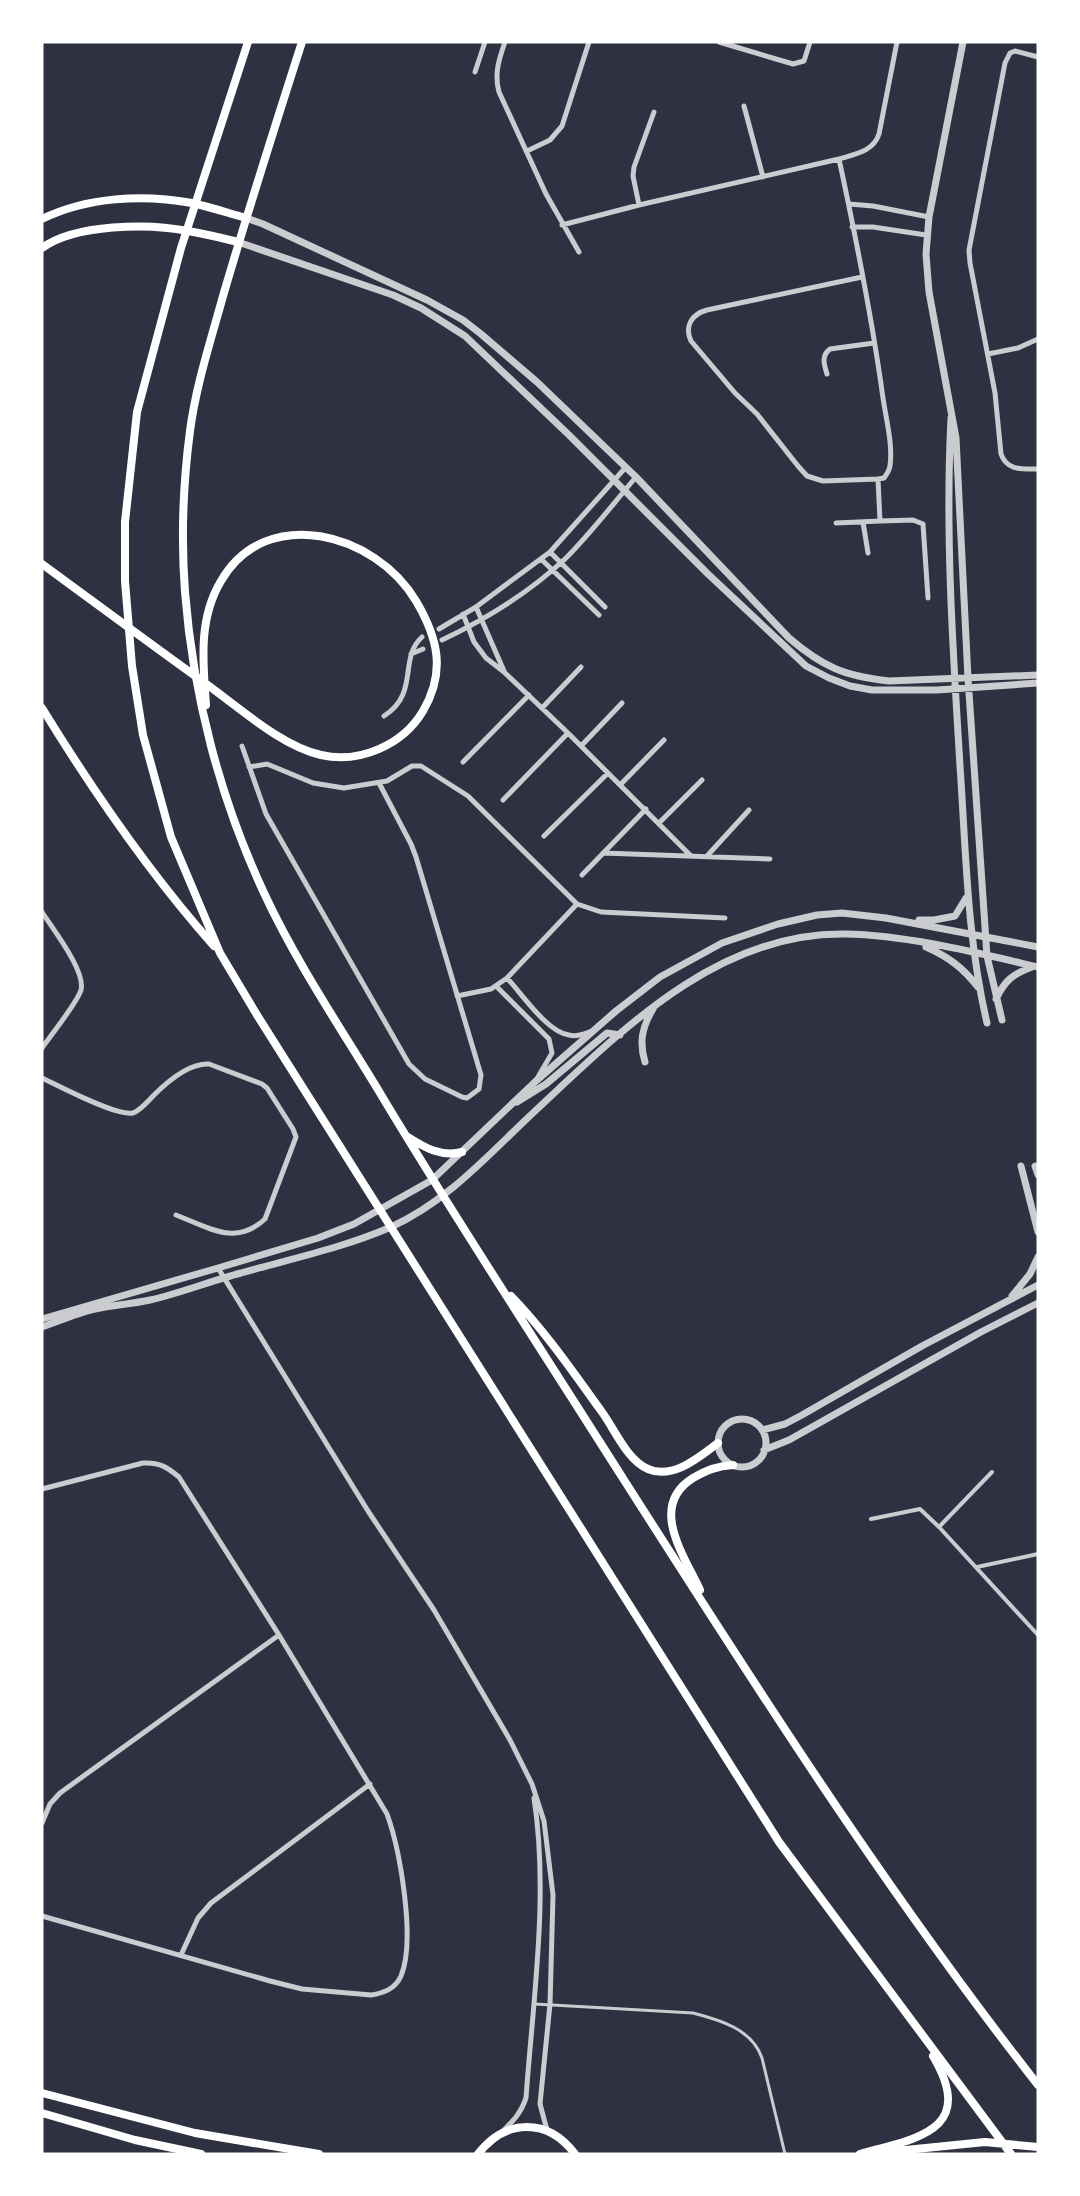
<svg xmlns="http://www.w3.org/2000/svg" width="1080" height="2196" font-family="Signika,sans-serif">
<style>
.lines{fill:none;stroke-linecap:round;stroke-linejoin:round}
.service{stroke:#caccd0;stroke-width:3}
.pedestrian{stroke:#caccd0;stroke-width:4}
.minor{stroke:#caccd0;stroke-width:5}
.tertiary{stroke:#caccd0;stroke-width:7}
.secondary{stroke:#fff;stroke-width:8}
.primary{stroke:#fff;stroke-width:8}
</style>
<rect width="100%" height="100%" fill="#2d3142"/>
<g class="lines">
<!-- service -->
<path class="service" d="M535,2004l158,9c27,7 59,16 69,45l23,96"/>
<!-- pedestrian -->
<path class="pedestrian" d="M871,1519l49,-10 19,18 99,108
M939,1527l53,-55
M977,1567l61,-13"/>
<!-- minor -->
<path class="minor" d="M505,42c-6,17 -11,32 -6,50l47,102 33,58
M719,42l74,22 11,-3 6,-19
M1038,57l-23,-6 -5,2 -5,10 -36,187 1,13 25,130 6,61c6,17 21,15 37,15
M475,72l10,-30
M744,106l19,71
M527,151l23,-11 12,-14 27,-84
M839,159c17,79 33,159 44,239 3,21 10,46 7,68 -1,5 -3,8 -6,12l-6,1 -55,2 -16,-5 -9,-10 -41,-52 -22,-21 -44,-52c-7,-15 1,-27 16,-31l155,-33
M849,204l24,2 56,11
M639,205l-6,-29 1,-9 20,-55
M562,225l77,-20 200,-46c16,-5 34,-7 40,-25l18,-92
M852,227h21l53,8
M988,354l30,-6 20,-9
M827,374c-3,-10 -6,-18 3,-25l44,-6
M878,479l2,42 33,-1 10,4 5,74
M863,522l5,31
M836,523l44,-2
M550,552l55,55
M541,559l58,56
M476,607l28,64
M463,614l11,28 12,16 18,14 64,61 123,123
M439,629l37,-22 74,-55 76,-85
M442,640c44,-21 88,-48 124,-82 25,-25 47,-54 70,-81
M411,654l12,-5
M542,708l39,-41
M384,716c36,-23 14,-57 38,-79
M242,746l24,68 143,250 16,15 37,18 5,1 12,-9 2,-14 -65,-218 -5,-13 -32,-61
M581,746l41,-43
M463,762l66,-67
M249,767l18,-3 46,19 31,5 43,-7 25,-15h9l47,30 109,108 24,8 124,6
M621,784l43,-44
M503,800l65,-67
M659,823l43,-43
M544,836l64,-63
M603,853l167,6
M707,856l42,-46
M582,875l64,-66
M42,912c10,16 44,59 39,78 -4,13 -30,45 -39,58
M507,978c15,16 40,54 62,57 8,2 15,-1 23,-4
M496,986l53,53 3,14 -14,24
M457,996l34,-7 16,-11 70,-74
M42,1078c17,8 75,39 91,35 8,-3 15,-12 21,-18 14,-14 35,-32 55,-31l53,20 5,4 26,41 3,8 -31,82c-30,28 -57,8 -89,-4
M218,1268l150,243 66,99 76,130 22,44 12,37 9,74 -3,109 -10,100 7,26
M42,1489l101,-26c16,-1 24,4 36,14l100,158 108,179c13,36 29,126 14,162 -6,13 -17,17 -30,19l-69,-6 -32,-8 -228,-65
M42,1823l8,-19 10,-11 219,-158
M181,1955l17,-37 13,-15 159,-119
M503,2131c11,-11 18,-18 23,-33 7,-98 23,-203 8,-300"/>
<!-- tertiary -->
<path class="tertiary" d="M963,42l-34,175 -3,37 3,38 27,146 12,240 19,278 15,64
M246,218l17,6 164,76 36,20 18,14 56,48 99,95 153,161c34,29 55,38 100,43l149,-6
M238,242l155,53 28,13 44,28 104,99 139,139 98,92 23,12 21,8 22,4h65l101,-7
M951,418c-6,116 2,233 9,348 6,87 7,172 27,257
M919,920h15l21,-4 11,-18
M926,947c23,10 37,21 52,40
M996,999c9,-19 17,-25 36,-32
M645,1062c-6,-20 -3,-35 8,-53
M517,1102l29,-18 61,-51 13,2
M1021,1166l17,66
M1035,1166l3,9
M1012,1296l18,-22 8,-17
M42,1319l176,-51 100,-30 36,-14 78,-44 104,-99 80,-70 44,-34 62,-34 56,-19 39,-9 25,-2 44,5 152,29
M42,1327c17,-6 35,-14 53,-18 18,-4 37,-5 55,-9 31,-7 60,-19 91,-27 49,-14 102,-25 150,-46 56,-25 98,-73 143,-115 87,-81 183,-180 311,-178 62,1 133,19 193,33
M718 1443a24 24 0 1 1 48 0a24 24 0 1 1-48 0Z
M762,1430l23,-6 17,-9 120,-69 116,-61
M764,1450l25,-10 192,-108 57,-29"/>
<!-- secondary -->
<path class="secondary" d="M42,2093l153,40 124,21
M42,2113l93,27 66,14"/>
<!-- primary -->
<path class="primary" d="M248,42l-67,206 -44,164 -12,110v59l7,85 11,69 28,102 49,116 37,62 522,827 232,312
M302,42c-27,84 -54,169 -79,254 -12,44 -27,89 -33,135 -7,53 -9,108 -5,161 8,103 35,207 79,301 32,69 76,134 116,200 67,112 139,222 209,332 143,224 285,451 449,660
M42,219c45,-22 101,-25 150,-16 18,4 36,10 54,15
M42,248c33,-24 107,-25 146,-17 17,3 34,7 50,11
M42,564c56,41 111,82 167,122 33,24 73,60 112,69 38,9 82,-10 102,-44 23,-39 15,-73 -7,-110 -40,-68 -150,-98 -195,-20 -23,38 -18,82 -15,124
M42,708c51,83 107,165 172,238
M408,1137c17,11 33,20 54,15
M511,1296c34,35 62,76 91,116 13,18 25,48 46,57 25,11 51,-12 70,-26
M700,1590c-16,-35 -52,-84 -7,-112 14,-8 24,-12 40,-13
M876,2153l109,-11 53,5
M478,2154c28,-36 70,-36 97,0
M860,2154c57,-16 117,-23 73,-98"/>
</g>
<!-- border -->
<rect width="1080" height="2196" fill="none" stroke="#ffffff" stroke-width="87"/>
</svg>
